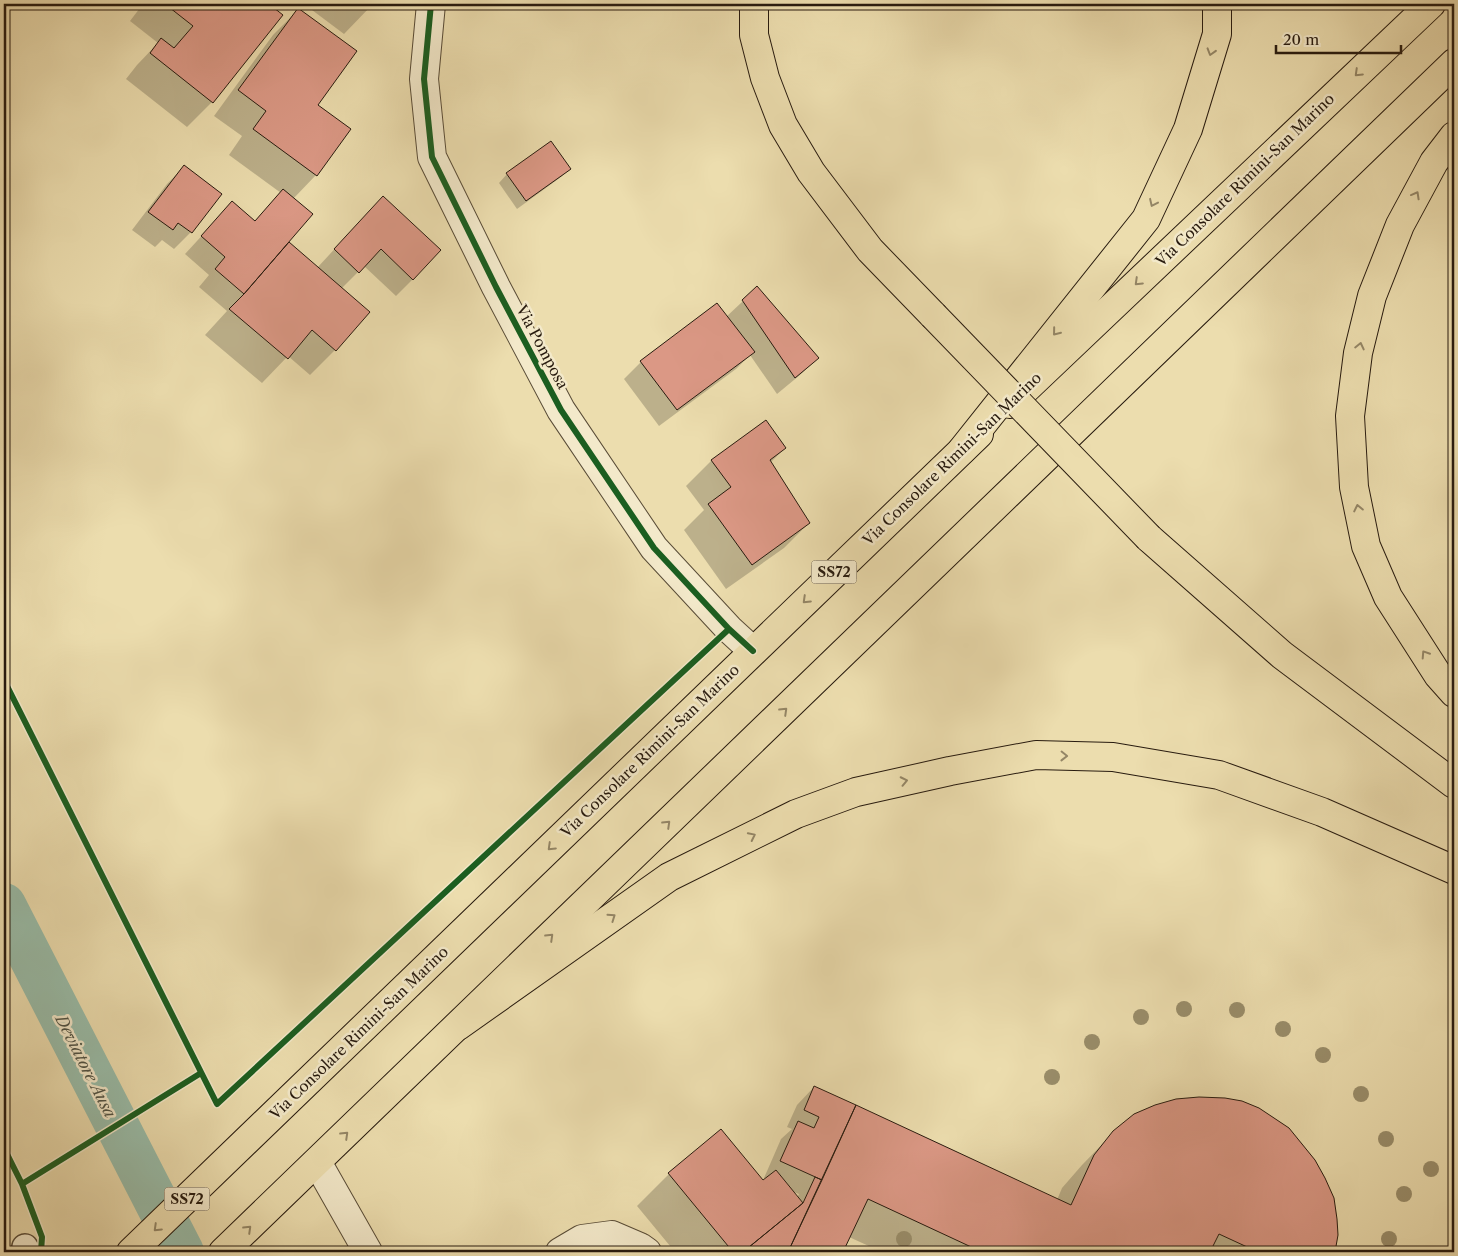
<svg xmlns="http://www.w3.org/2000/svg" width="1458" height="1256" font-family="'Libre Caslon Text',serif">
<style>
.shadow{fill:#0003;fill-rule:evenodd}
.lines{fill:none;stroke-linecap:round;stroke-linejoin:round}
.canal{stroke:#99bca8;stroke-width:44}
.building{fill:#db9885;stroke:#281b0f}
.lane-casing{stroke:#594c37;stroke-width:28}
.street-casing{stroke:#594c37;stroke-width:30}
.primary-casing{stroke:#281b0f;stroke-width:30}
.highway-casing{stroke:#281b0f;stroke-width:30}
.lane{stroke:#f3e9ca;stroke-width:25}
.street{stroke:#f3e9ca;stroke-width:28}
.primary{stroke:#ecddae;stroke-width:28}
.highway{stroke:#ecddae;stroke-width:28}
.highway-bridge-casing{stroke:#281b0f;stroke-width:30;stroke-linecap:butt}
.highway-bridge{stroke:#ecddae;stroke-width:28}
.cycleway-casing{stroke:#f3e9ca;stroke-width:9}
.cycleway{stroke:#1b5e20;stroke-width:6}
.tree{fill:#998d6a}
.oneway{stroke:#948666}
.labels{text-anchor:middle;stroke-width:5;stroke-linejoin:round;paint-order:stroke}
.shield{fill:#f3e9ca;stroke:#655947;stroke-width:1}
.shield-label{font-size:14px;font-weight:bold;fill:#281b0f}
.street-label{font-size:15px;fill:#281b0f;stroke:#f3e9ca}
.water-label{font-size:16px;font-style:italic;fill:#505345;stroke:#f3e9ca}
</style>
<rect width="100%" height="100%" fill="#ecddae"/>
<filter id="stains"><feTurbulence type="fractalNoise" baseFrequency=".004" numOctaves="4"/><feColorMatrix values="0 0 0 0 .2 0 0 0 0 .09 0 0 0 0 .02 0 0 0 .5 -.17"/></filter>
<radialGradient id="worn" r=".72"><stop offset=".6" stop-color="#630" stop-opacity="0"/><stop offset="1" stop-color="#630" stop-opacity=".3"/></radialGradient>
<!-- shadow -->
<path class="shadow" d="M143,4h124l14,11 -69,87 -25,25 -61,-48 11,-14 21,-22 -28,-22z
M304,4h69l-29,30z
M298,10l18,95v70l-23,24 -6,43 30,26 49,-53 47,64 -17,17 -32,-30 -23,23 -6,61 -25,25 -22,-19 -26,27 -57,-48 22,-24 -28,-24 10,-12 -24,-21 47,-51 22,19 27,-29 -52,-38 13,-19 -28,-20 59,-81z
M550,143l20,26 -9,8 -44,32 -18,-26 8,-9z
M184,167l36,27 -29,38 -17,17 -12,-9 -7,7 -23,-17 35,-46z
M757,288l61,70 -18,17 -23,19 -27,-39 -14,14 -77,57 -35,-47 17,-17 85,-45z
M765,422l20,26 -15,15 39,60 -25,25 -58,41 -42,-59 20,-20 -18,-24 25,-25z
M814,1087l243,113 5,-12 20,-23 32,-33 222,102 -2,18h-452l-33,-15 -7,15h-167l-38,-46 32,-32 93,8 4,-3 -2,-1 17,-39 11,-10 -5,-2 10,-22zM791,1191l8,3 -2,4z"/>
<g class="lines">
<!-- canal -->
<path class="canal" d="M4,905l178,347"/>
</g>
<!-- building -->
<path class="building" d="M165,4h104l14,11 -70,88 -63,-50 11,-15 13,10 19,-22z
M298,8l59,43 -39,54 33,24 -34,47 -64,-47 13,-18 -28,-21z
M551,141l20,28 -45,32 -20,-28z
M184,165l38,29 -30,39 -14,-10 -5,7 -25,-18z
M283,189l30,25 -69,80 -29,-25 10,-12 -24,-21 31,-35 23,20z
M383,196l58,54 -28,30 -32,-31 -22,24 -25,-24z
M289,242l81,70 -34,39 -24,-21 -24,29 -59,-50 15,-15z
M757,286l62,72 -24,20 -53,-78z
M717,303l38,49 -78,58 -37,-49z
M766,420l20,28 -16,12 40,63 -58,42 -44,-61 23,-17 -20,-27z
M814,1086l42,19 -34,75 -42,-19 18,-40 16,7 5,-11 -15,-7z
M1199,1097l26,1 17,3 17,7 30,20 26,32 10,18 9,20 3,21 1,16 -3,17h-77l-39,-18 -9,18h-228l-114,-53 -25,53h-55l68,-147 215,100 23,-50 19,-24 21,-17 21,-9 21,-6z
M721,1129l42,51 13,-10 27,33 -60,49h-10l-65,-79z
M815,1177l7,3 -34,72h-45l60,-49z"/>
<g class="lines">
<defs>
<path id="lane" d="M25,1247l3,5"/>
<path id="street" d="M431,4l-7,75 8,78 64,130 65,123 93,138 75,81 24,22
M317,1162l51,90
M560,1252l22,-13 30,-4 28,12 7,5"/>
<path id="primary" d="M1010,404l421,-400
M131,1252l848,-818
M223,1252l1231,-1189"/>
<path id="highway" d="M754,4v31l11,43 18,47 28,47 59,78 63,65
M1454,136l-20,26 -34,63 -28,71 -14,57 -8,63 4,71 12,59 22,51 50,78 16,18
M962,450l184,-231 42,-90 29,-95v-30
M1149,538l133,117 172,129
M458,1026l211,-149 127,-63 60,-22 94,-21 86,-16 77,2 106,18 103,37 132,58"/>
</defs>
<!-- lane casing -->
<use href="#lane" class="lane-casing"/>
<!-- street casing -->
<use href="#street" class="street-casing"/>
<!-- primary casing -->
<use href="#primary" class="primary-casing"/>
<!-- highway casing -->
<use href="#highway" class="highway-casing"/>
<!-- lane -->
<use href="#lane" class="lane"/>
<!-- street -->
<use href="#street" class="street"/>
<!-- primary -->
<use href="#primary" class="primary"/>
<!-- highway -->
<use href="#highway" class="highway"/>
<defs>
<path id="highway-bridge" d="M933,315l216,223"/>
</defs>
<!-- highway-bridge casing -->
<use href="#highway-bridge" class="highway-bridge-casing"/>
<!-- highway-bridge -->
<use href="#highway-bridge" class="highway-bridge"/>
<defs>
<path id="cycleway" d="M431,4l-7,75 8,78 64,130 65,123 93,138 75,81 24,22
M4,680l213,424 512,-475
M4,1148l18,36 20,53 -1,15
M22,1184l179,-111"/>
</defs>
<!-- cycleway casing -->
<use href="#cycleway" class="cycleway-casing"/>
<!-- cycleway -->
<use href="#cycleway" class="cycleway"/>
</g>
<!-- trees -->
<g class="tree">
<circle cx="1184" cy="1009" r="8"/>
<circle cx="1237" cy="1010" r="8"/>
<circle cx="1141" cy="1017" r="8"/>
<circle cx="1283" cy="1029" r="8"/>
<circle cx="1092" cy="1042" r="8"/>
<circle cx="1323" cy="1055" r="8"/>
<circle cx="1052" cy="1077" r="8"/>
<circle cx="1361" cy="1094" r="8"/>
<circle cx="1386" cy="1139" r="8"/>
<circle cx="1431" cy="1169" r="8"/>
<circle cx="1404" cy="1194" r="8"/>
<circle cx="904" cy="1239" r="8"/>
<circle cx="1389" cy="1239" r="8"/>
</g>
<!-- one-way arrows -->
<defs><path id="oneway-chevron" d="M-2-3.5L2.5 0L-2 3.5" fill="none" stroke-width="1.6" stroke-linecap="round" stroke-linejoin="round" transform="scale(1.25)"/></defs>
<g class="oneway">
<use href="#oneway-chevron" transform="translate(1211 52) rotate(107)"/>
<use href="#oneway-chevron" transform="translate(1358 73) rotate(136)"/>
<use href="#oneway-chevron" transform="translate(1416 195) rotate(-61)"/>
<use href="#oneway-chevron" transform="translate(1153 203) rotate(115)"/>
<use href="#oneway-chevron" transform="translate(1138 282) rotate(136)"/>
<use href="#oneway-chevron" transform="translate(1056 332) rotate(129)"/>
<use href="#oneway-chevron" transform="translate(1360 346) rotate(-77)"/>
<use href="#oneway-chevron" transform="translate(1358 508) rotate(-102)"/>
<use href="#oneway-chevron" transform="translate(806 600) rotate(136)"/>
<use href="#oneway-chevron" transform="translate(1425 654) rotate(-123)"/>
<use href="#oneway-chevron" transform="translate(784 711) rotate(-44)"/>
<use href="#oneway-chevron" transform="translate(1064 756) rotate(1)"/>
<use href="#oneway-chevron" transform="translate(904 781) rotate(-12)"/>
<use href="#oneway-chevron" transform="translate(667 824) rotate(-44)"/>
<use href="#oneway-chevron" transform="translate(752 836) rotate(-26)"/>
<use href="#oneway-chevron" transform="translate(551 847) rotate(136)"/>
<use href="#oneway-chevron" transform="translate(612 917) rotate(-35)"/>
<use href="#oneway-chevron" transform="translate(550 937) rotate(-44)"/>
<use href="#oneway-chevron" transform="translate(345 1135) rotate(-44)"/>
<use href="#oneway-chevron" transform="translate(157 1228) rotate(136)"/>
<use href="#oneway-chevron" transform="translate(248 1229) rotate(-44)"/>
</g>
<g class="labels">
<!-- shield labels -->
<g class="shield">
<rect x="811.5" y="560.5" width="45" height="23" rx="4"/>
<rect x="164.5" y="1187.5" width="45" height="23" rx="4"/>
</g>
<g class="shield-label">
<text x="834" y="577">SS72</text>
<text x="187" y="1204">SS72</text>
</g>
<!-- street labels -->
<g class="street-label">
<text transform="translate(1245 180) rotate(-44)" y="5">Via Consolare Rimini-San Marino</text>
<text transform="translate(542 347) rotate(62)" y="5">Via Pomposa</text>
<text transform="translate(952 459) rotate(-44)" y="5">Via Consolare Rimini-San Marino</text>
<text transform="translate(650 751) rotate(-44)" y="5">Via Consolare Rimini-San Marino</text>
<text transform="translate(359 1033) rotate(-44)" y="5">Via Consolare Rimini-San Marino</text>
</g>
<!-- water labels -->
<g class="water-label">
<text transform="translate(86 1066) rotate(63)" y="6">Deviatore Ausa</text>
</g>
</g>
<!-- margin -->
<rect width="1458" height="1256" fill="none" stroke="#ecddae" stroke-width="20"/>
<rect x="5" y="5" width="1448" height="1246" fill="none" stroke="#281b0f" stroke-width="2.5"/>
<rect x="10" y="10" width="1438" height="1236" fill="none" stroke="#281b0f"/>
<!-- scale -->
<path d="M1276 45v8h125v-8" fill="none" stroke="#281b0f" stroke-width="2.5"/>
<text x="1283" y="45" font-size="15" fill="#281b0f" stroke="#f3e9ca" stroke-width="4" paint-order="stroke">20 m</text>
<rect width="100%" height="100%" filter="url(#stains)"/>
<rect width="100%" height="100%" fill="url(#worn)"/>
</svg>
